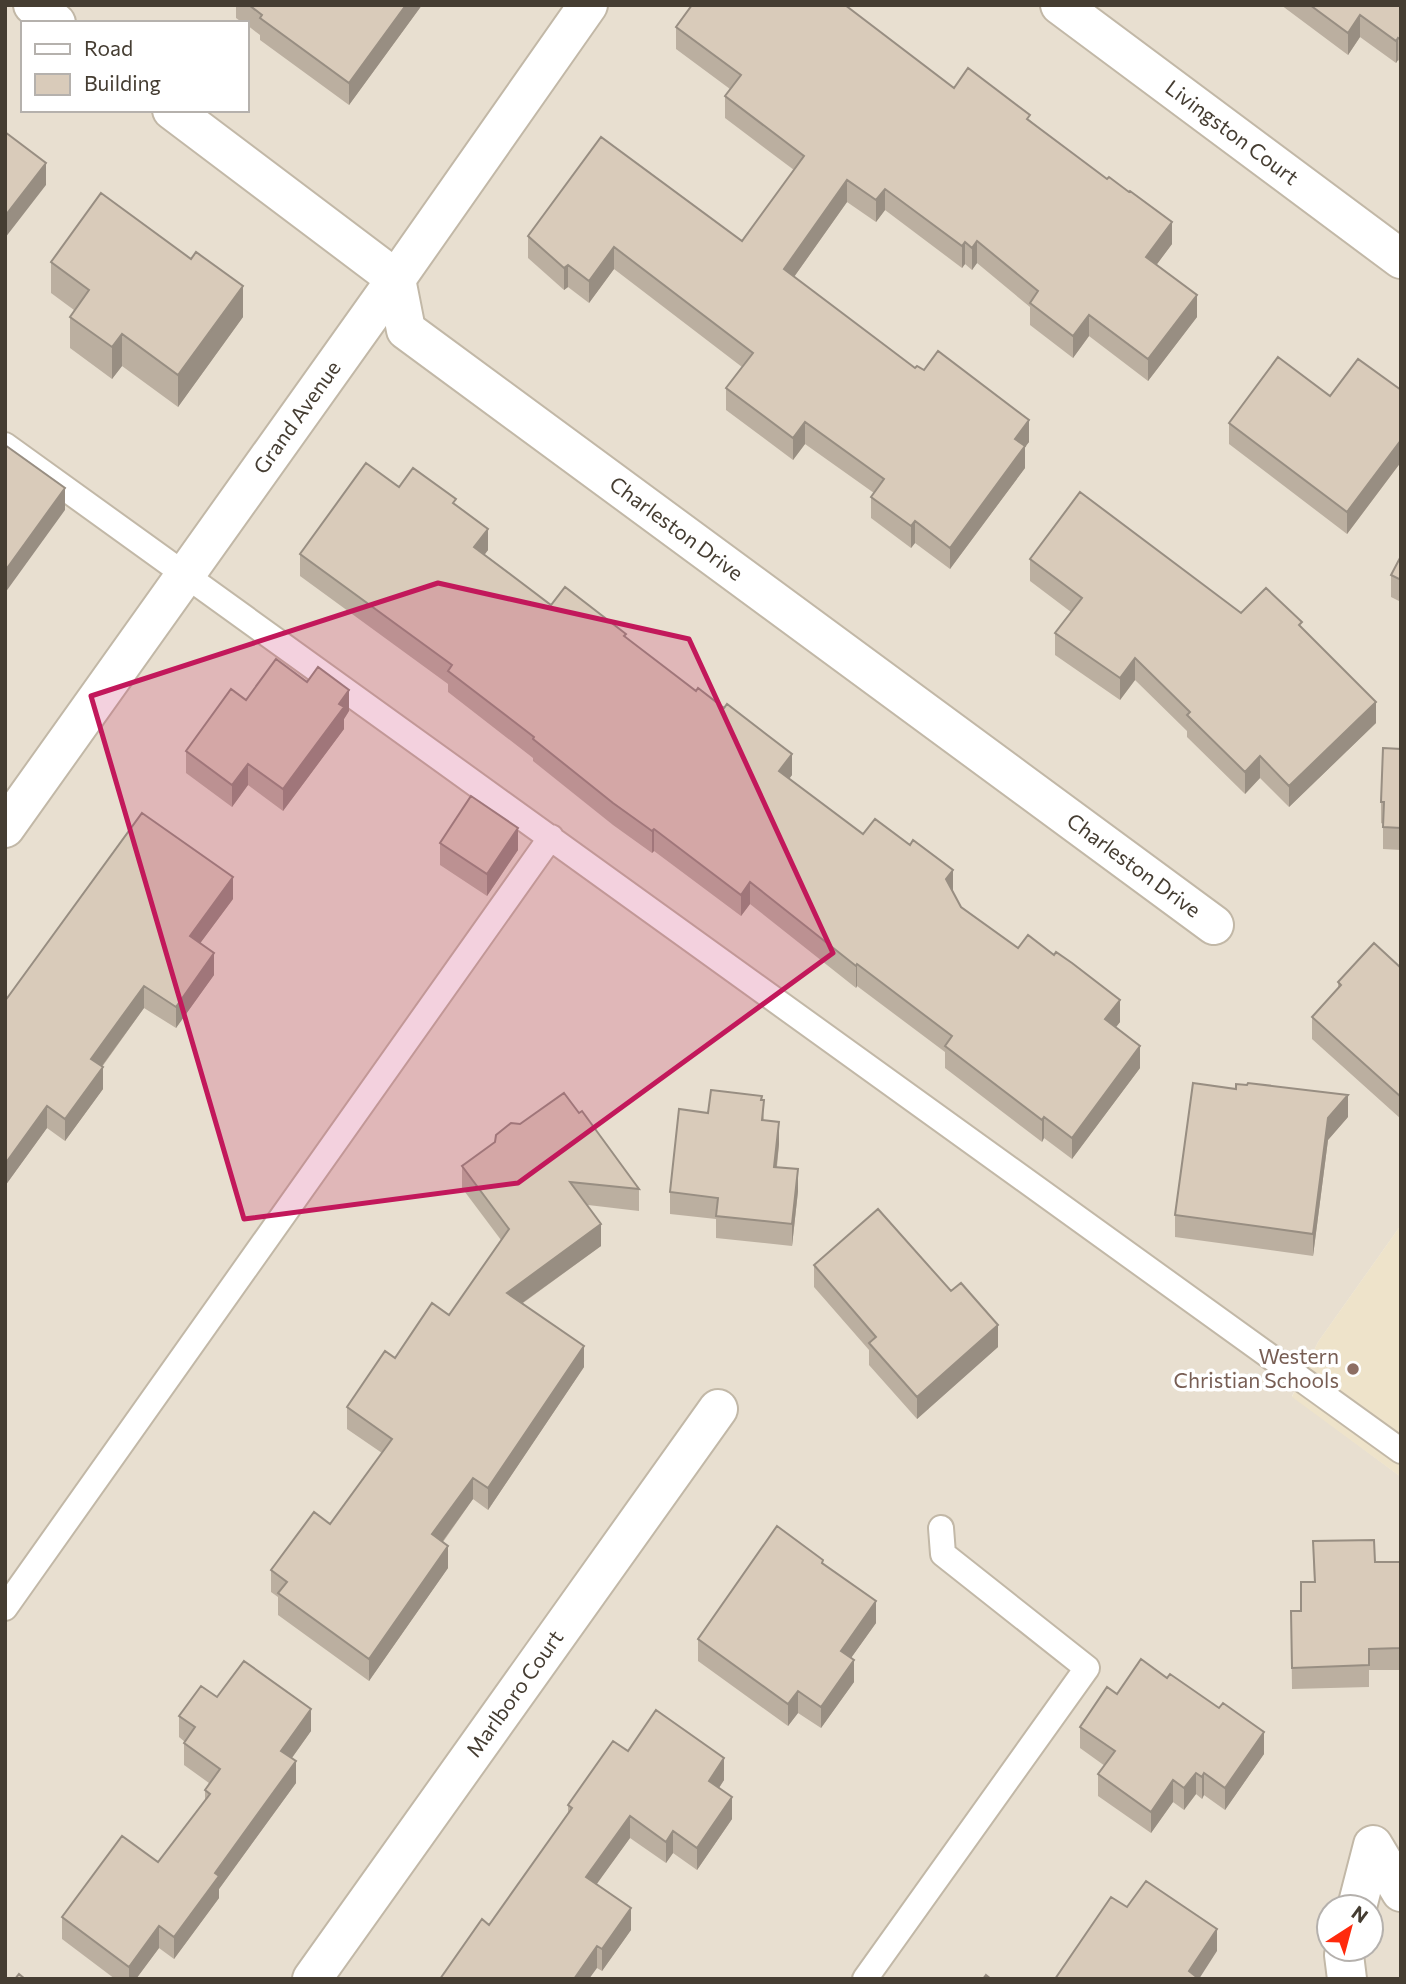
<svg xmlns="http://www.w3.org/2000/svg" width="1406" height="1984" font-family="Commissioner,sans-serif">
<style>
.residential{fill:#e8dfd0;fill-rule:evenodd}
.education{fill:#eee3ca}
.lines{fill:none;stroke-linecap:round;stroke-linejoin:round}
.service-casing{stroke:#c2b8a7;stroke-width:28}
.minor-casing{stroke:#c2b8a7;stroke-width:42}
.tertiary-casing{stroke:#c2b8a7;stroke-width:42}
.service{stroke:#fff;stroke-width:24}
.minor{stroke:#fff;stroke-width:38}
.tertiary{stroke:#fff;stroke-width:38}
.wall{fill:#bbafa0}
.shaded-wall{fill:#988e82}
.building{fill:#d9cbba;stroke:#988e82;stroke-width:2}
.marked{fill:#c2185b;fill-opacity:0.2;stroke:#c2185b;stroke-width:5;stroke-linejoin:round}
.education-dot{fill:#8d6e63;stroke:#fff;stroke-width:2.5}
.labels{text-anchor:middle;stroke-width:7;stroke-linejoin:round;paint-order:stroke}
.street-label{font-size:21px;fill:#453d32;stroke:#fff}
.education-label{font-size:21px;fill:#785e54;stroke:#fff;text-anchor:end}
</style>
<rect width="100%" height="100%" fill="#f3ede2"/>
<!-- residential -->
<path class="residential" d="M5,5h1396v1220l-83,117 -26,54 109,81v502h-1396zM23,23h224v87h-224zM1329,1907h42v42h-42z"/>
<!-- education -->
<path class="education" d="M1401,1225v252l-109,-80 26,-55z"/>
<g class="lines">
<defs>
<path id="service" d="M5,445l1396,1006
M5,1608l546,-771
M865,1979l222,-311 -144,-114 -2,-26"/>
<g id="minor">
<path d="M33,5l23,18"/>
<path id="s1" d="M1060,5l341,254"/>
<path id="s2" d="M172,110l224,169 10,51 808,595"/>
<path d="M1357,1907l16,-62 28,47"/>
<path d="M1346,1949l-2,6 3,24"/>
<path id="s3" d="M312,1979l406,-570"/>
</g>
<g id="tertiary">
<path id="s4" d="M5,828l391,-549 192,-274"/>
</g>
</defs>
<!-- service casing -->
<use href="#service" class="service-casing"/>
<!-- minor casing -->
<use href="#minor" class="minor-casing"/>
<!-- tertiary casing -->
<use href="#tertiary" class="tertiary-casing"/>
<!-- service -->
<use href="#service" class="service"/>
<!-- minor -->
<use href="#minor" class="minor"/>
<!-- tertiary -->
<use href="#tertiary" class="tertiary"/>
</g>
<!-- wall -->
<path class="wall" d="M236,5h186l-73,100 -89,-65v-5l-13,-10v-2h-4l-7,-5z
M1281,5h120v57l-3,-2 -2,3 -36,-26 -12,18z
M676,27l278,61 76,32 142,124 -16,21 41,52 -49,64 -59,-45 -16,22 -43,-33v-18l-53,-44 -5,7 -7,-6 -3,4 -77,-58 -9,12 -29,-20 -53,75 121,91 114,74 -4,5v21l-75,101 -35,-26 -4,5 -40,-30v-21l3,-4 -69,-49 -12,16 -67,-50v-22l16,-21 -128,-98 -25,34 -21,-16 -4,3 -36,-32v-22l214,5 52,-71 -69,-52v-22l5,-7 -54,-40z
M51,262l192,55 -65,90 -56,-41 -10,13 -42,-31v-31l4,-7 -23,-17z
M1401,390v72l-54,72 -118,-90v-21z
M399,487l57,19 32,44 -4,5 67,50 75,32 166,138 -3,4 74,55 90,58 8,15 159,115 -4,5 24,41 -68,91 -28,-21 -2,4 -97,-74v-16l-88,-66 -1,2 -106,-84 -9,12 -87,-65 -2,2 -39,-28 -80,-64v-3l-85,-66v-8l-148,-108v-22z
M1401,556v46l-10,-5v-22z
M1030,559l272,70 74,94 -87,84 -29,-29 -15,16 -58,-57v-6l-52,-51 -15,20 -65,-45v-22l16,-21 -41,-31z
M349,711l-5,8v10l-61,82 -35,-26 -16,22 -46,-34v-22z
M1401,749v101l-18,-1v-25l-2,-1v-21z
M440,843l78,7 -31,46 -47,-31z
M233,899l-33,44 14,32 -38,53 -32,-20 -42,59 1,22 -38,52 -18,-13 -42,58v-185z
M1401,968v151l-89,-80v-22l26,-28v-7z
M762,1100l2,20 15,24 -2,23 21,24 -6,55 -76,-8v-19l-46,-5v-22l38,-79z
M579,1113l60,76v22l-51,-6 13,41 -78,57 61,64 -96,143 -15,-11 -30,43 5,26 -79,113 -91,-66v-18l-7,-5v-22l59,-46 52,-71 -35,-24v-22l48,-49 54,-43 52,-75 -39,-52v-22l58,-42z
M1348,1117l-20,23 -15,116 -138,-19v-22z
M814,1265l137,26 47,56 -81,72 -48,-54v-15l-55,-63z
M1313,1541l62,21h26v108h-32v17l-77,2 -1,-78h10l13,-29z
M823,1564l53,59 -25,35 3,24 -33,46 -23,-15 -10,13 -90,-65v-22z
M1117,1694l147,60 -39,56 -21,-15 -2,4 -6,-5 -12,16 -11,-8 -22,31 -53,-37v-22l7,-8 -25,-18v-21z
M217,1697l94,34 -19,27 4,25 -77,106v9l-45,61 -15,-11 -23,31h-21l-53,-40v-22l96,-55 47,-61v-11l4,-7 -25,-18v-22l1,-1 -6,-5v-21z
M628,1751l96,29 -5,8 13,31 -35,51 -24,-17 -7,10 -36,-25 -34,46 35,46 -29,41 -5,-3 -108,-43 79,-112v-8z"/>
<!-- shaded-wall -->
<path class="shaded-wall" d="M406,5h16l-73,100v-22z
M1360,15v22l-12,18v-22z
M1398,38v22l-2,3v-22z
M46,163v22l-41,53v-22z
M847,180v22l-63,89v-22z
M885,189v21l-9,12v-22z
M1172,222v22l-26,35v-22z
M977,241v22l-5,7v-22z
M965,242v22l-3,4v-22z
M614,247v22l-25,34v-22z
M568,265v22l-4,3v-22z
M243,286v31l-65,90v-32z
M1197,295v22l-49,64v-22z
M1089,315v21l-16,22v-22z
M122,334v32l-10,13v-32z
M1029,420v22l-4,5v21l-75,101v-21l65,-109z
M805,422v22l-12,16v-22z
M1401,440v22l-54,72v-22z
M65,488v22l-60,83v-22z
M915,521v22l-4,5v-22z
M488,529v21l-14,19v-22z
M1135,658v22l-15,20v-22z
M349,690v21l-5,8v10l-61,82v-22z
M1376,702v21l-87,84v-21z
M792,754v21l-13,17v-21z
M1260,756v22l-15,16v-22z
M248,764v21l-16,22v-22z
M518,828v22l-31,46v-22z
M654,829v22l-2,2v-22z
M953,870v22l-7,-13z
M233,877v22l-43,58v-21z
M750,882v22l-9,12v-21z
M214,953v22l-38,53v-21z
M857,964v22l-1,2v-22z
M144,986v22l-53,73v-22z
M1120,1000v22l-15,19v-22z
M1140,1046v22l-68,91v-21z
M103,1067v22l-38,52v-22z
M1348,1095v22l-20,23 -15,116v-22l15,-116z
M47,1106v22l-42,58v-22z
M1044,1117v21l-2,4v-22z
M779,1122v22l-5,45v-22z
M798,1169v22l-6,55v-22z
M601,1224v22l-94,68v-21z
M998,1325v22l-81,72v-22z
M584,1346v21l-96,143v-22z
M473,1478v21l-41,57v-22z
M448,1546v22l-79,113v-22z
M876,1601v22l-35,49v-21z
M854,1660v22l-33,46v-21z
M798,1691v22l-10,13v-22z
M311,1709v22l-30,42v-22z
M1264,1732v22l-39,56v-22z
M724,1758v22l-15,23v-22z
M296,1761v22l-77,106v9l-45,61v-22l41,-64z
M1196,1773v21l-12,16v-22z
M1204,1773v22l-2,4v-22z
M1173,1780v22l-22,31v-21z
M732,1797v22l-35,51v-22z
M630,1816v22l-44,61v-22z
M673,1831v22l-7,10v-21z
M631,1908v22l-29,41v-22z
M159,1926v22l-23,31h-7v-12z
M1217,1929v22l-18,28 -10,-8z
M597,1946v22l-8,11h-15z"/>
<!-- building -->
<path class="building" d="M249,5h157l-57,78 -89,-65 2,-3z
M692,5h153l109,83 14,-20 62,47 -3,4 80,60 2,-2 20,15 1,-1 42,31 -26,35 51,38 -49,64 -59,-44 -16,21 -43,-33 8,-12 -61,-50 -5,7 -7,-6 -3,4 -77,-57 -9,11 -29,-20 -63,89 131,99 2,-2 7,4 14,-19 91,69 -14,19 10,7 -75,102 -35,-27 -4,5 -40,-29 13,-18 -79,-57 -12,16 -67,-50 27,-35 -139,-106 -25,34 -21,-16 -4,3 -36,-32 73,-99 141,104 62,-85 -79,-60 16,-21 -65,-48z
M1310,5h91v35l-3,-2 -2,3 -36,-26 -12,18z
M5,132l41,31 -41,53z
M101,193l90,66 5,-7 47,34 -65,89 -56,-41 -10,13 -42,-30 19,-27 -38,-28z
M1278,357l52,39 28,-37 43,31v50l-54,72 -118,-89z
M5,445l60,43 -60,83z
M366,463l33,24 14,-19 43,31 -3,4 35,26 -14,18 77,58 14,-18 61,47 -2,2 72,55 2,-3 26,20 3,-4 65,50 -13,17 84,63 12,-15 35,26 3,-5 40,30 -7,9 15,28 57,41 10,-13 26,20 2,-3 16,11 48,37 -15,19 35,27 -68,92 -28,-21 -2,3 -97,-74 7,-10 -95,-72 -1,2 -106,-84 -9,13 -87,-66 -2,2 -39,-28 -80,-64 1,-2 -86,-66 4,-6 -152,-111z
M1080,492l161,121 25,-25 36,34 -3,3 77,77 -87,84 -29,-30 -15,16 -58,-57 3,-3 -55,-54 -15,20 -65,-45 27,-35 -52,-39z
M1401,556v24l-10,-5z
M276,659l31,23 11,-15 31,23 -10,14 5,3 -61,82 -35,-25 -16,21 -46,-34 45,-62 15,11z
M1383,748l18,1v79l-18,-1 1,-25h-3z
M471,796l47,32 -31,46 -47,-31z
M142,813l91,64 -43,59 24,17 -38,54 -32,-21 -53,73 12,8 -38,52 -18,-13 -42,58v-163z
M1374,943l27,25v129l-89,-80 29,-32 -3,-3z
M1193,1083l43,6v-5l11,1 1,-2 100,12 -20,23 -15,116 -138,-19z
M711,1090l51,6 -1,4h3l-2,20 17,2 -5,45 24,2 -6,55 -76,-8 2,-18 -48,-6 9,-83 29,4z
M564,1093l15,20 3,-2 57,78 -69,-7 31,42 -94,69 77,53 -96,142 -15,-10 -41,56 16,12 -79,113 -91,-66 9,-11 -16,-12 43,-58 16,12 62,-85 -45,-32 38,-56 10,7 37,-55 17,12 60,-86 -47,-63 33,-24 1,-7 15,-12 9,1z
M878,1209l73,82 10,-8 37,42 -81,72 -48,-54 7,-6 -62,-72z
M777,1526l46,34 -1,3 54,38 -35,50 13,9 -33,47 -23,-16 -10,13 -90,-65z
M1374,1540l1,22h26v86l-32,1v16l-77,3 -1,-57h10v-29h14l-2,-41z
M1141,1659l26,19 3,-4 49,34 4,-5 41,29 -39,56 -21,-15 -2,4 -6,-4 -12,15 -11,-8 -22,32 -53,-38 17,-23 -35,-24 27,-40 10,7z
M244,1661l67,48 -30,42 15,10 -81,112 4,3 -45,61 -15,-11 -30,41 -67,-50 60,-81 36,26 52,-68 -5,-4 15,-21 -36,-26 11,-16 -16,-11 22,-30 16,11z
M656,1710l68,48 -15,23 23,16 -35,51 -24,-17 -7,11 -36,-26 -44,61 45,31 -29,41 -5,-3 -23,33h-134l42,-60 7,6 83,-117 -4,-3 45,-64 15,10z
M1146,1881l71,48 -28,42 10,8h-144l56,-82 16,10z
M19,1974l6,5h-10z
M986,1975l5,4h-8z"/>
<!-- marked area -->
<path class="marked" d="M438,583l251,56 144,314 -315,230 -274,36 -153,-523z"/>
<!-- markers -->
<circle class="education-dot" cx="1353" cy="1369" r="7"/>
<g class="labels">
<!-- street labels -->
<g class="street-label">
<text dy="7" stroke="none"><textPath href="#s1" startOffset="214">Livingston Court</textPath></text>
<text dy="7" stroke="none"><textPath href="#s4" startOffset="504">Grand Avenue</textPath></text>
<text dy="7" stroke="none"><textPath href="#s2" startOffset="668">Charleston Drive</textPath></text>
<text dy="7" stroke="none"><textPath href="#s2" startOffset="1236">Charleston Drive</textPath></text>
<text dy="7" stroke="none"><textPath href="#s3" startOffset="350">Marlboro Court</textPath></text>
</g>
<!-- education labels -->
<g class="education-label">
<text x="1339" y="1364">Western<tspan x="1339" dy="24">Christian Schools</tspan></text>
</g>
</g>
<!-- border -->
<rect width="1406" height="1984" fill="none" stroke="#453d32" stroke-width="14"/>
<!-- legend -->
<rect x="21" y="21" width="228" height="91" fill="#ffffff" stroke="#b5b1ad" stroke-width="2"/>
<rect x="35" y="44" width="35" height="10" fill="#ffffff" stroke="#b5b1ad" stroke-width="2"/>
<text x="84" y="56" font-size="21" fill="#453d32">Road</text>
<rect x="35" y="74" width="35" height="21" fill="#d9cbba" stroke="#b5b1ad" stroke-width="2"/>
<text x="84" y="91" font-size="21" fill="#453d32">Building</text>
<!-- north arrow -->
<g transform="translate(1350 1928) rotate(36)"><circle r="33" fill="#ffffff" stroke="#b5b1ad" stroke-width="2"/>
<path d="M0-5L12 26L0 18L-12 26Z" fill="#ff2a0d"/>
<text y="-10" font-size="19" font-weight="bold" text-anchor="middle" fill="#453d32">N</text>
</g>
</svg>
